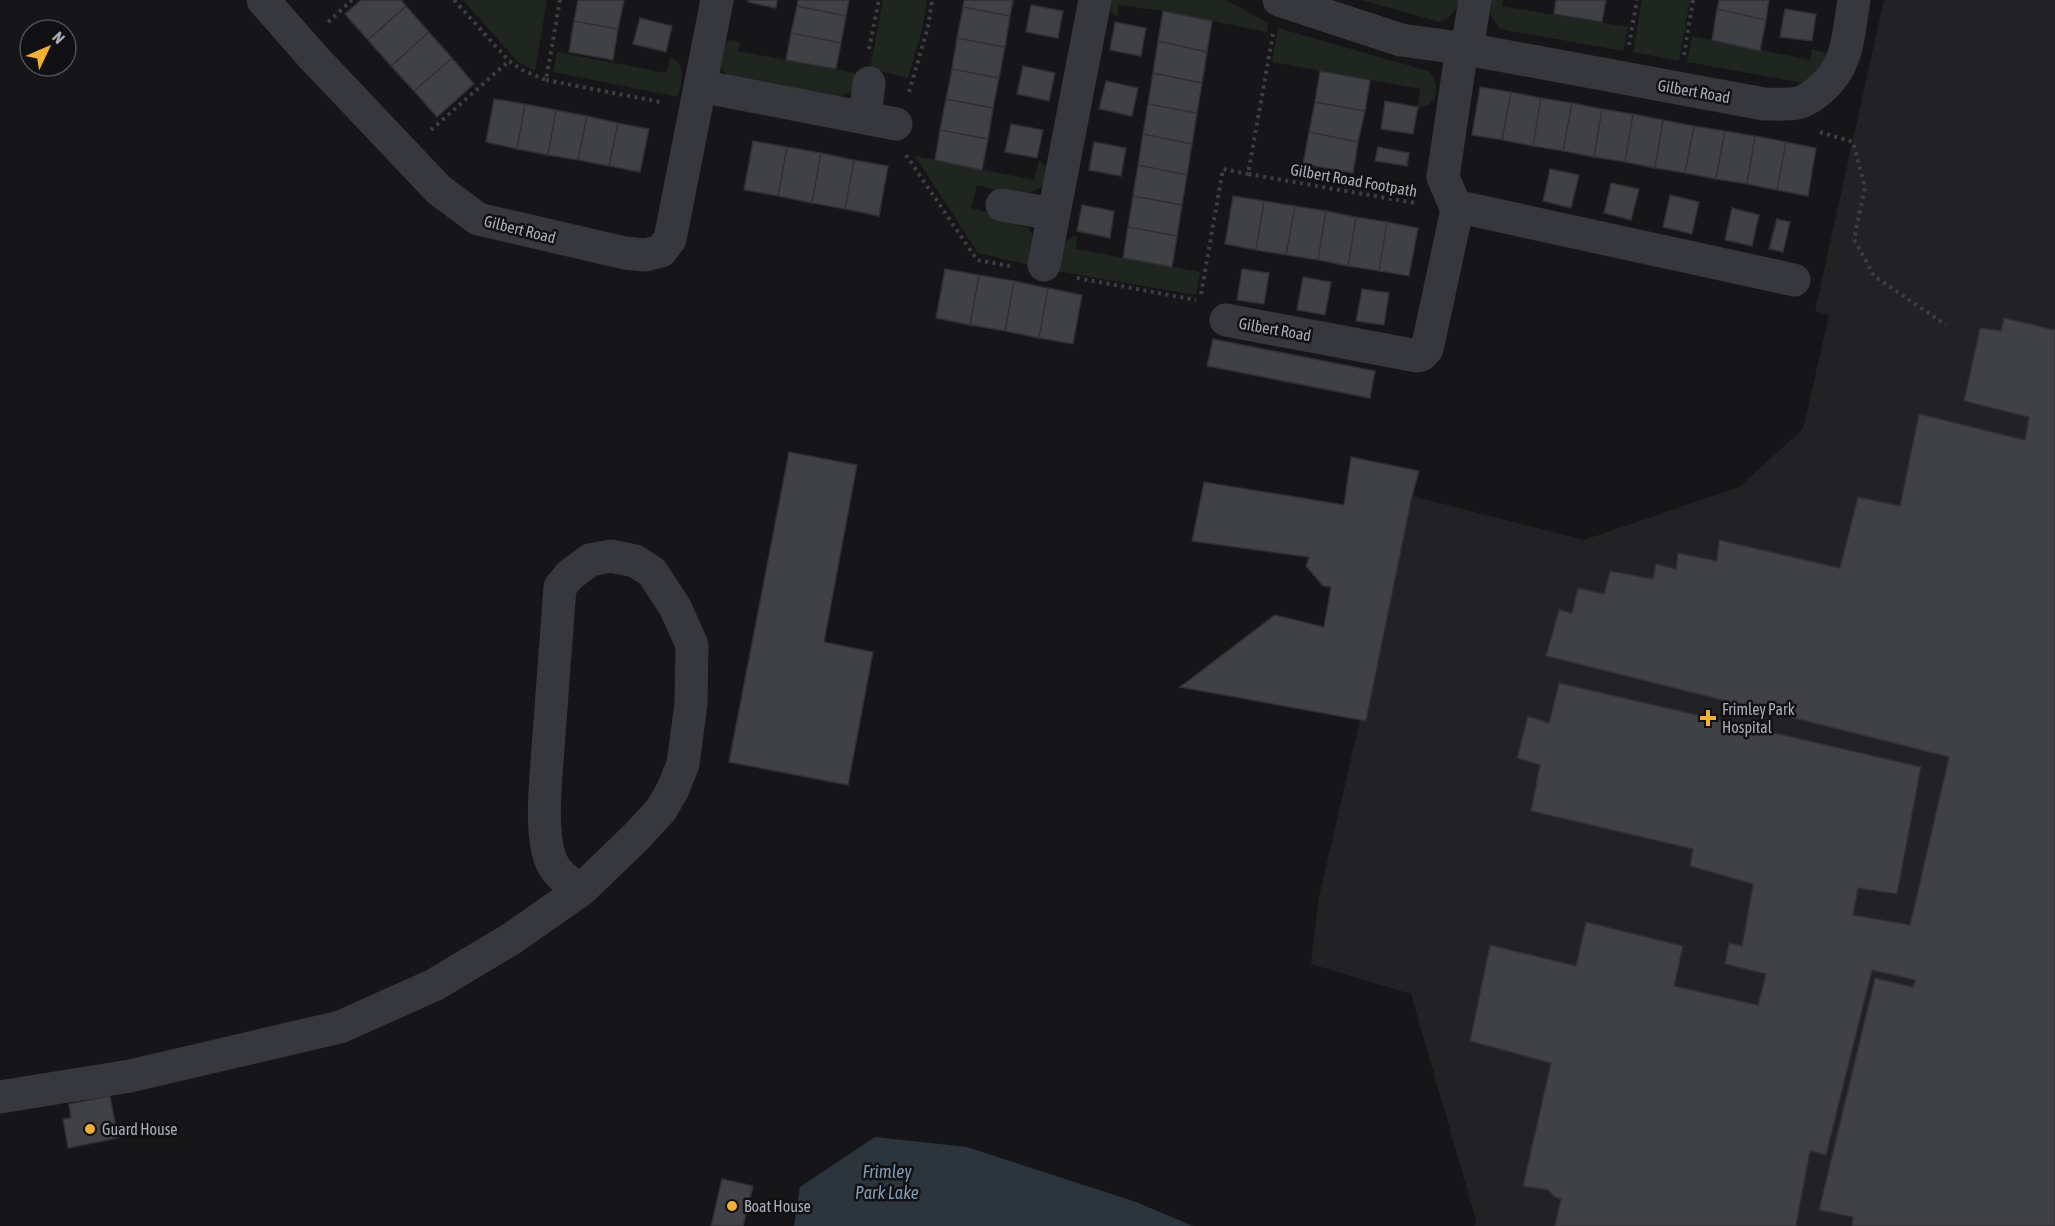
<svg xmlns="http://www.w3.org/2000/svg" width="2055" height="1226" font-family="'Asap Condensed',sans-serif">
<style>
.built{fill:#222225}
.green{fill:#1e261f}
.water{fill:#2c353c}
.building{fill:#404145;stroke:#303034;stroke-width:1.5}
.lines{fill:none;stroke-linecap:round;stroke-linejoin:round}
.path{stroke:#3d3f44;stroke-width:4;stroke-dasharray:3 4.5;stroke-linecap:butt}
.minor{stroke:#37383d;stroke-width:33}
.poi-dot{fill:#f2b134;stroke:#111113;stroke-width:2}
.labels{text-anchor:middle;stroke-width:5;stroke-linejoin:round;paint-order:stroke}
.street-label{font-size:16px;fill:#a8adb8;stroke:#111113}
.poi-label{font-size:16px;fill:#a8adb8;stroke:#111113;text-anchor:start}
.water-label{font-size:18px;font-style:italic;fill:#7f9bb3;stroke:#111113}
</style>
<rect width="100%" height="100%" fill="#161618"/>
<!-- built -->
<path class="built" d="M1884,0h171v1226h-581l2,-6 -65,-226 -100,-30 8,-67 93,-401 172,44 155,-53 64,-58 26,-114 -14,-4z"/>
<!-- green -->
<path class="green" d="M463,0h84l-12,71 -17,-9z
M883,0h44l-5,30 -14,48 -38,-9z
M1108,0h118l42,23 -1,9 -104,-21 -44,-6 -2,12 -8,-6z
M1362,0h98c-4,9 -9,19 -20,22z
M1491,0h12l-1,6 126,21 -5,24 -123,-22 -10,-15z
M1642,0h48l-11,61 -46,-9z
M1278,28l150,43c8,8 10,18 6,29l-6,5 -10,3 2,-19 -148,-27z
M1692,36l118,24 2,-11 15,4 -7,17 -17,13 -116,-21z
M730,40l10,2 -2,9 128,24 -10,14 -18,9 -111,-23 -7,-8 2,-23z
M557,52l109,21 4,-15c18,5 11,24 8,39l-125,-25z
M915,156l119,24 5,-20 8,7v15c-22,21 -44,10 -70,3l-6,23 23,6 8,6 26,8 5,8 -3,29 -52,-12z
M1077,236l-1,13 124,23 -4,23 -139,-24c4,-14 3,-33 20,-35z"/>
<!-- water -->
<path class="water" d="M875,1137l92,10 169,55 57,24h-399l6,-39z"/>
<!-- building -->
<path class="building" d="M361,0h40l5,6 -38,34 -23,-26z
M578,0h46l-6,29 -44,-8z
M748,0h29l-1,8 -28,-6z
M798,0h51l-3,16 -49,-10z
M964,0h49l-3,16 -47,-9z
M1556,0h50l-4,22 -48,-8z
M1719,0h50l-3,20 -49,-11z
M1031,5l32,6 -5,27 -32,-6z
M406,6l23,26 -38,34 -23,-26z
M797,6l49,10 -5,27 -50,-10z
M963,7l47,9 -5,31 -48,-9z
M1717,9l49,11 -6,31 -48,-11z
M1785,9l31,5 -4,27 -32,-4z
M1163,11l49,10 -5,31 -49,-11z
M640,18l32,8 -6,26 -33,-8z
M574,21l44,8 -5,31 -44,-8z
M1115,22l31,6 -5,28 -31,-6z
M429,32l23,26 -38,33 -23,-25z
M791,33l50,10 -5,26 -50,-9z
M957,38l48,9 -6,31 -47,-9z
M1158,41l49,11 -5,31 -49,-10z
M452,58l22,26 -37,33 -23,-26z
M1023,66l32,7 -6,28 -32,-7z
M952,69l47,9 -6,30 -47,-9z
M1320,71l50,9 -5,31 -50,-9z
M1153,73l49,10 -5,30 -49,-9z
M1106,81l32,7 -6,28 -33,-7z
M1480,87l31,5 -9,48 -30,-5z
M1511,92l30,6 -8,48 -31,-6z
M1541,98l31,5 -9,48 -30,-5z
M494,99l31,5 -8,45 -31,-7z
M946,99l47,9 -5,31 -48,-9z
M1385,101l33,6 -5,27 -32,-5z
M1315,102l50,9 -7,31 -49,-10z
M1572,103l30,6 -8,48 -31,-6z
M525,104l31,6 -8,45 -31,-6z
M1148,104l49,9 -5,31 -49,-10z
M1602,109l31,5 -8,48 -31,-5z
M556,110l31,6 -9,44 -30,-5z
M1633,114l30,6 -8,48 -30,-6z
M587,116l31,7 -9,43 -31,-6z
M1663,120l31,6 -9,47 -30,-5z
M618,123l31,6 -9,43 -31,-6z
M1011,124l32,6 -6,28 -32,-6z
M1694,126l31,5 -9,48 -31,-6z
M940,130l48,9 -6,31 -47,-10z
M1725,131l30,5 -8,48 -31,-5z
M1309,132l49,10 -5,31 -50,-9z
M1143,134l49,10 -5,31 -49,-10z
M1755,136l31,6 -9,48 -30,-6z
M753,141l34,6 -9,49 -34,-6z
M1094,142l32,6 -5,28 -32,-6z
M1786,142l30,6 -8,48 -31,-6z
M787,147l34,6 -9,50 -34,-7z
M1378,147l31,6 -2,13 -32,-5z
M821,153l33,7 -9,49 -33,-6z
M854,160l34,6 -9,50 -34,-7z
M1138,165l49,10 -5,30 -49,-9z
M1550,169l29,6 -8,33 -28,-7z
M1611,183l28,6 -8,31 -27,-7z
M1670,195l29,7 -7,32 -29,-7z
M1133,196l49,9 -5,31 -49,-9z
M1233,196l31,5 -8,49 -31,-6z
M1264,201l31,5 -9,49 -30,-5z
M1082,205l32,6 -4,27 -33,-7z
M1295,206l31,5 -8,49 -32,-5z
M1732,208l27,7 -7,31 -27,-6z
M1326,211l30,6 -8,49 -30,-6z
M1356,217l31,5 -8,49 -31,-5z
M1777,219l13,3 -7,30 -14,-3z
M1387,222l31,6 -9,48 -30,-5z
M1128,227l49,9 -5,31 -49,-9z
M945,269l34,6 -9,50 -34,-7z
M1242,269l27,4 -5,31 -27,-4z
M979,275l35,6 -9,50 -35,-6z
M1303,277l28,5 -6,33 -28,-5z
M1014,281l34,7 -9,50 -34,-7z
M1048,288l34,7 -9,49 -34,-6z
M1362,289l27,4 -5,32 -28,-4z
M2004,318l51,12v896h-203l1,-9 -34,-7 56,-232 38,9 2,-7 -43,-10 -46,185 -16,-4 -14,75h-241l6,-27 -6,-2 -7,-7 -25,-4 28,-123 -81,-22 20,-96 86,21 10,-44 97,24 -9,40 84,19 8,-31 -41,-10 4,-21 13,3 11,-62 -63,-18 3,-17 -162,-38 9,-46 -23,-7 11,-42 21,7 10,-40 362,84 -24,127 -39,-6 -5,27 57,10 39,-168 -403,-101 13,-46 13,3 6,-25 26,6 6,-23 43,8 3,-15 20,5 2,-16 39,8 2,-21 121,28 18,-71 42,9 19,-92 106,26 4,-23 -65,-16 16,-73 21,3z
M1213,339l162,32 -5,27 -163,-32z
M789,452l68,13 -33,177 49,10 -25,133 -119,-23z
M1351,457l68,14 -7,25 -46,225 -186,-34 95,-72 49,12 7,-40 -8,-1 -17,-20 3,-9 -117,-16 12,-59 140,23z
M110,1096l8,42 -50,10 -5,-29 8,-1 -2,-14z
M722,1179l31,7 -10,40h-32z"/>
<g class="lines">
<!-- path -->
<path class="path" d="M454,0l55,61 13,9 24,10 14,-80
M328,22l24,-22
M1273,34l-25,140 167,29
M1629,45l8,-45
M869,49l10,-49
M1684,55l9,-55
M546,80l114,22
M909,92l19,-65 4,-27
M431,130l78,-69
M1820,132l33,10 12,45 -11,52 20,37 72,49
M906,155l71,105 33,6
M1077,278l119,22
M1201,294l22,-125 25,5"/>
<!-- minor -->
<path class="minor" d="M263,0l50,57 126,133 39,29 147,34 20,2 16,-4 9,-12 47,-239
M1279,0l122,40 66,9 297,55c11,0 22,1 33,-1 8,-1 17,-8 24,-14 28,-24 27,-54 33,-89
M1467,49l8,-49
M700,86l196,38
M865,117l4,-34
M1002,205l52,9
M1455,206l339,74
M1044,265l51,-265
M1226,320l191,36 4,-1 6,-6 30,-139 -14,-33 19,-129
M0,1097l130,-21 210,-49 94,-42 77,-46 70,-49 55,-53 25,-27 12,-21 10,-25 8,-60 1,-59 -17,-38 -23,-35 -17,-11 -24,-5 -21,4 -20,15 -10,12c-4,54 -8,107 -12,161 -2,31 -8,81 2,110 5,15 18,24 31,32"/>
</g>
<!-- markers -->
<g class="poi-dot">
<path d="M1705 709h6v6h6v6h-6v6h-6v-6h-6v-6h6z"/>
<circle cx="90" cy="1129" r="6"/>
<circle cx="732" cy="1206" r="6"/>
</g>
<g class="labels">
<!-- street labels -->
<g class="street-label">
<text transform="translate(1694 91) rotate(10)" y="6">Gilbert Road</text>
<text transform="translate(1354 180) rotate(10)" y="6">Gilbert Road Footpath</text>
<text transform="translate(520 229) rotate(14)" y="6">Gilbert Road</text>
<text transform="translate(1275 329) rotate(10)" y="6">Gilbert Road</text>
</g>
<!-- poi labels -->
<g class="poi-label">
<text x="1722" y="715">Frimley Park<tspan x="1722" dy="18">Hospital</tspan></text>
<text x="102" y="1135">Guard House</text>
<text x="744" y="1212">Boat House</text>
</g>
<!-- water labels -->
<g class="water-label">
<text x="887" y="1178">Frimley<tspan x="887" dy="21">Park Lake</tspan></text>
</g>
</g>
<!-- north arrow -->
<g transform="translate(48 48) rotate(46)"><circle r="28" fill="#111113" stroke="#4d4f55" stroke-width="1.5"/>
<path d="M0-4.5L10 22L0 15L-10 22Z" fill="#f2b134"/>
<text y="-9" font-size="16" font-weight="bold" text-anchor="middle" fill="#a8adb8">N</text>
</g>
</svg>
